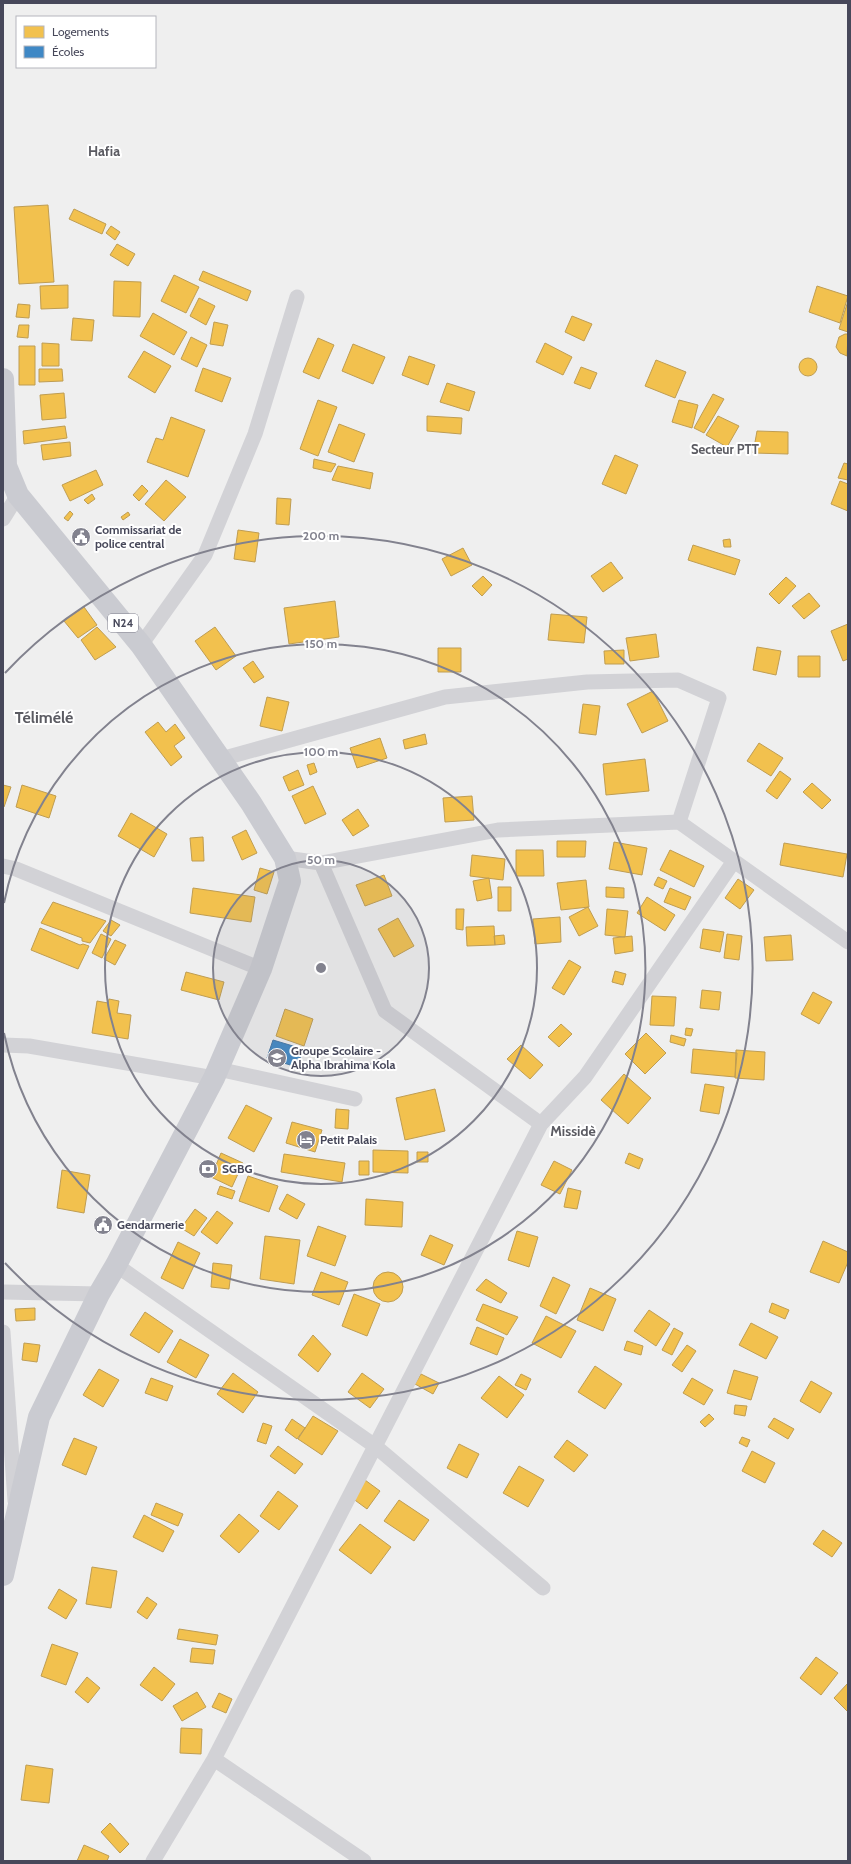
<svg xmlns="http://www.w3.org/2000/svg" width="851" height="1864" font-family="Cabin,sans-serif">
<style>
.homes{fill:#f2c14e;stroke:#bf9d52}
.schools{fill:#3f88c5;stroke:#4175a5}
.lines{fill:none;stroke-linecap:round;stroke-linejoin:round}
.street{stroke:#d2d2d6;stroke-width:15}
.primary{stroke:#cacbd1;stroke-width:22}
.ring{fill:none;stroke:#82828e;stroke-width:2}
.labels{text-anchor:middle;stroke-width:4;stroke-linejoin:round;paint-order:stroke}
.shield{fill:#fff;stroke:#7e7f8c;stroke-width:1}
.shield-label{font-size:11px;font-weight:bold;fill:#47485a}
.poi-label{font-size:12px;font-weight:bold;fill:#47485a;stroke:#fff;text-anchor:start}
.neighbourhood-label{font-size:13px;font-weight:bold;fill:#5b5b62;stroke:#fff}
.quarter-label{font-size:14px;font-weight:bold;fill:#5b5b62;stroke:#fff}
.district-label{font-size:16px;font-weight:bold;fill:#5b5b62;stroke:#fff}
.centre{fill:#82828e;stroke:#fff;stroke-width:2}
.ring-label{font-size:12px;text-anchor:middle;font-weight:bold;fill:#82828e;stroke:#fff;stroke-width:4;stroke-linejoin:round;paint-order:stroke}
</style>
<rect width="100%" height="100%" fill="#efefef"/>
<!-- homes -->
<path class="homes" d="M48,205l6,77 -35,2 -5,-77z
M74,209l32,15 -4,10 -33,-15z
M111,226l9,6 -5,8 -9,-7z
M117,244l18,10 -7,12 -18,-11z
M203,271l48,20 -4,10 -48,-21z
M174,275l25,12 -13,26 -25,-12z
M114,281l27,1 -1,35 -27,-1z
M68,285v23l-27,1 -1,-23z
M817,286l31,10 -8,27 -31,-11z
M199,298l16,8 -9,19 -16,-9z
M848,301v31l-9,-3z
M18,304l12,1 -1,13 -13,-1z
M153,313l34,19 -13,23 -34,-19z
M572,316l20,8 -8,17 -19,-9z
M73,318l21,2 -2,21 -21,-1z
M214,322l14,3 -5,21 -13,-2z
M19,325h10l-1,13 -11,-1z
M845,334h3l-1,22 -7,-3 -4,-6 3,-10z
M191,337l16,8 -10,22 -16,-8z
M318,338l16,7 -15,34 -16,-7z
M42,343l17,1v22h-17z
M545,343l27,14 -9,18 -27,-13z
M353,344l32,13 -12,27 -31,-13z
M19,346h16v39h-16z
M144,351l27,15 -16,27 -27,-16z
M409,356l26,9 -7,20 -26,-10z
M799 367a9 9 0 1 1 18 0a9 9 0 1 1-18 0Z
M656,360l30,12 -11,26 -30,-12z
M581,367l16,6 -7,16 -16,-6z
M203,368l28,10 -9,24 -27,-11z
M39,369h23l1,12 -24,1z
M447,383l28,9 -6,19 -29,-9z
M64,393l2,25 -24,2 -2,-25z
M713,394l11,5 -20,34 -10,-5z
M318,400l19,7 -19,49 -18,-7z
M679,400l19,5 -6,23 -20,-6z
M427,416l35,2 -1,16 -34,-3z
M718,416l21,10 -12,21 -21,-12z
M171,417l34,13 -17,47 -41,-15 9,-24 7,2z
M339,424l26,10 -11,28 -26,-10z
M65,426l2,12 -43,6 -1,-13z
M757,431l31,1v22l-35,-1z
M70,442l1,14 -28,4 -2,-15z
M615,455l23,10 -12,29 -24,-10z
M314,459l22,5 -5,8 -18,-4z
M844,463l4,1v16l-10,-2z
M338,466l35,7 -3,16 -38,-9z
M96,470l7,15 -33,16 -8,-16z
M166,480l20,17 -22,24 -19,-17z
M840,481l8,3v27l-17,-7z
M142,485l6,6 -9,10 -6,-6z
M92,494l3,5 -7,5 -4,-4z
M277,498l14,1 -2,26 -13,-1z
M70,511l3,3 -5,7 -4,-3z
M128,512l2,3 -7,5 -2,-3z
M238,530l21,3 -4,29 -21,-3z
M730,539l1,8h-7l-1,-7z
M693,545l47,15 -5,15 -47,-15z
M463,548l9,17 -21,11 -9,-17z
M611,562l12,16 -20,14 -12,-16z
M483,576l9,9 -10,11 -10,-10z
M786,577l10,9 -17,18 -10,-10z
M809,593l11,13 -16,13 -12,-13z
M335,601l4,36 -50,7 -5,-36z
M84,607l13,18 -19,13 -14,-17z
M551,614l36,3 -3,26 -36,-3z
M848,624v35l-5,2 -12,-30z
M97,627l19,20 -21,13 -14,-20z
M215,627l21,29 -20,14 -21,-29z
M656,634l3,23 -29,4 -4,-23z
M757,647l24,4 -5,24 -23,-5z
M438,648h23v24h-23z
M624,650v14h-19l-1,-13z
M798,656h22v21h-22z
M253,661l11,16 -10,6 -11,-15z
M653,691l15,30 -26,12 -15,-29z
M267,697l22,5 -7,29 -22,-5z
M583,704l17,2 -4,29 -17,-2z
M158,722l8,10 9,-8 10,14 -11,8 8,11 -11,9 -26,-34z
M425,734l2,10 -22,5 -2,-9z
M380,738l7,20 -30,10 -7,-20z
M759,743l24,15 -12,18 -24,-15z
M645,759l4,32 -43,4 -3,-31z
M314,763l3,9 -7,3 -3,-10z
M298,770l6,15 -15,6 -6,-14z
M780,771l11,8 -14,20 -11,-8z
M812,783l19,17 -9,9 -19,-17z
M3,785l8,2 -7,20h-1z
M22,785l34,11 -7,22 -33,-11z
M313,786l13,28 -21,10 -13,-28z
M472,796l2,24 -29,2 -2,-24z
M358,809l11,17 -16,10 -11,-16z
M131,813l36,21 -13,23 -36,-21z
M246,830l11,23 -15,7 -10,-23z
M203,837l1,24h-12l-2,-23z
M557,841h29l-1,16h-28z
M614,842l33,6 -5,27 -33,-6z
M784,843l63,11 -4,23 -63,-12z
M516,850h27l1,26h-28z
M670,850l34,16 -10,21 -34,-17z
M472,855l33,4 -2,21 -33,-4z
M260,868l14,4 -7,22 -13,-4z
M384,875l8,21 -27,10 -9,-21z
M658,877l9,4 -4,8 -9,-4z
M489,878l3,20 -15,3 -4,-20z
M738,879l16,11 -14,19 -15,-11z
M586,880l3,27 -28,3 -4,-27z
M498,887h13v24h-13z
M606,887l18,1v10l-18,-1z
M193,888l62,9 -4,25 -61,-9z
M670,888l21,9 -6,13 -21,-8z
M647,897l28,18 -10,16 -28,-18z
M53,902l53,19 -16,22 -8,-2v-3l-41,-15z
M588,907l10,19 -19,10 -10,-19z
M456,909h8l-1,21 -7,-1z
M607,909l21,2 -3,26 -20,-2z
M560,917l1,25 -26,2 -2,-25z
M398,918l16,28 -20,11 -16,-28z
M111,920l9,5 -9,11 -8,-5z
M494,926l1,19 -28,1 -1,-19z
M40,928l40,17 3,-1 6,2 -11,23 -47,-19z
M703,929l21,3 -4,20 -20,-4z
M101,934l10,5 -9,19 -10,-5z
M727,934l15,2 -3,24 -15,-2z
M504,935l1,9 -10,1 -1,-9z
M791,935l2,25 -27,1 -2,-24z
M632,936l1,15 -18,3 -2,-16z
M115,940l11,5 -11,20 -11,-6z
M569,960l12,7 -17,28 -12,-7z
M615,971l11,3 -3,11 -11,-3z
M186,972l38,10 -5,18 -38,-10z
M702,990l19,2 -2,18 -19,-2z
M813,992l19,10 -13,22 -18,-10z
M652,996l24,1 -2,29 -24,-1z
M109,999l10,2 -2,12 14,2 -3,24 -36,-6 5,-32 11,2z
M285,1009l28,10 -9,27 -28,-10z
M561,1024l11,10 -13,13 -11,-10z
M686,1028l7,1 -2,7 -6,-1z
M646,1033l20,20 -21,21 -20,-20z
M671,1035l15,4 -2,7 -14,-4z
M521,1045l22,20 -13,14 -23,-20z
M693,1049l44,4 -2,24 -44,-4z
M736,1050l29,2 -1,28 -29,-2z
M624,1074l27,24 -23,26 -27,-24z
M705,1084l19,3 -5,27 -19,-3z
M435,1089l10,42 -40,9 -9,-42z
M246,1105l26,13 -18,34 -26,-14z
M336,1109l13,1 -1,19 -13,-1z
M292,1122l30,8 -7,22 -29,-9z
M373,1150l35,1v22l-35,-1z
M417,1152h11v10h-11z
M221,1153l22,10 -11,24 -21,-10z
M629,1153l14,6 -4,10 -14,-6z
M284,1154l61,9 -3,19 -61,-10z
M359,1161h10v14h-10z
M554,1161l18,9 -12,24 -19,-9z
M62,1170l28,5 -6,38 -27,-5z
M248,1176l30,10 -9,26 -30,-11z
M220,1186l15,5 -3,8 -15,-5z
M568,1188l13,3 -4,18 -13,-2z
M287,1194l18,10 -8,15 -18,-10z
M366,1199l37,3 -1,25 -37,-2z
M195,1209l12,9 -13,18 -13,-8z
M217,1211l16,12 -16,21 -16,-12z
M318,1226l28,10 -11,30 -28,-10z
M517,1231l21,6 -9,30 -21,-7z
M430,1235l23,10 -9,20 -23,-10z
M265,1236l35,4 -6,44 -34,-5z
M823,1241l25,11v10l-9,21 -29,-11z
M178,1242l22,11 -17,36 -22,-11z
M213,1263l19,2 -3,24 -18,-2z
M373 1287a15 15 0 1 1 30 0a15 15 0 1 1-30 0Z
M321,1272l27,10 -9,23 -27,-10z
M553,1277l17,8 -14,29 -16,-8z
M486,1279l21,14 -6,10 -25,-13z
M590,1288l26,11 -13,32 -26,-11z
M354,1294l26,10 -13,32 -25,-10z
M772,1303l17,7 -4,9 -16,-7z
M483,1304l35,13 -11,18 -31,-15z
M35,1308v12l-19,1 -1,-12z
M649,1310l21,14 -14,22 -22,-15z
M145,1312l28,19 -14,22 -29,-18z
M546,1316l30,15 -15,27 -29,-15z
M751,1323l27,14 -12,22 -27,-14z
M477,1327l27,11 -7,17 -27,-11z
M674,1328l9,5 -11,22 -10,-5z
M313,1335l18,19 -13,18 -20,-17z
M180,1339l29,16 -13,23 -29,-16z
M627,1341l16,5 -2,9 -17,-5z
M24,1343l16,2 -3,17 -15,-2z
M687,1345l9,6 -14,21 -10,-7z
M595,1366l27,18 -17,25 -27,-17z
M99,1369l20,11 -16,27 -20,-12z
M734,1370l24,7 -7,23 -24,-7z
M233,1373l25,19 -15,21 -26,-19z
M362,1373l22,16 -14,19 -22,-16z
M421,1374l18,9 -6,11 -18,-10z
M521,1374l10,5 -5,11 -11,-5z
M499,1376l25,19 -17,23 -26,-20z
M151,1378l22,8 -6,15 -22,-8z
M692,1378l21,12 -9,15 -21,-12z
M811,1381l21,12 -12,20 -20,-12z
M735,1405l12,1 -2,10 -11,-2z
M709,1414l5,5 -9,8 -5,-5z
M313,1416l25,15 -16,24 -24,-16z
M774,1418l20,11 -6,10 -20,-12z
M292,1419l13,9 -8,11 -12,-9z
M263,1423l9,3 -6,18 -9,-3z
M742,1437l8,3 -3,7 -8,-4z
M74,1438l23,9 -11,28 -24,-10z
M567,1440l21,15 -14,17 -20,-15z
M459,1444l20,10 -12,24 -20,-10z
M278,1446l25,18 -8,10 -25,-18z
M752,1451l23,12 -10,20 -23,-12z
M519,1466l25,14 -16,27 -25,-14z
M365,1480l15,11 -13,18 -15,-11z
M278,1491l20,15 -19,24 -19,-14z
M399,1500l30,20 -15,21 -30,-20z
M156,1503l27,11 -5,12 -27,-11z
M239,1514l20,17 -20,22 -19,-17z
M144,1515l30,16 -11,21 -30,-15z
M360,1524l31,23 -20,27 -32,-24z
M823,1530l19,13 -10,14 -19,-13z
M92,1567l25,4 -6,37 -25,-4z
M59,1589l18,11 -11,19 -18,-11z
M147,1597l10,7 -10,15 -10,-7z
M179,1629l39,6 -2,10 -39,-6z
M52,1644l26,9 -12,32 -25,-9z
M192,1648l23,2 -2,14 -23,-2z
M816,1657l22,16 -17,22 -21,-17z
M154,1667l21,17 -13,17 -22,-16z
M87,1677l13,11 -12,15 -13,-11z
M848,1683v29l-14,-14z
M197,1692l9,15 -24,14 -9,-15z
M219,1693l13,6 -6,14 -14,-6z
M181,1728l21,1 -1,25 -21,-1z
M26,1765l27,4 -4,34 -28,-3z
M110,1823l19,21 -9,9 -19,-21z
M84,1845l25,11 -2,5h-30z"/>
<!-- schools -->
<path class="schools" d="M273,1040l30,9 -6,18 -30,-9z"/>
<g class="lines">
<!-- street -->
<path class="street" d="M3,519l15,-24
M141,645l64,-90 50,-121 42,-137
M221,759l224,-62 142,-15 91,-2 41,18 -40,124
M285,858l36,5 177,-33 181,-8 169,120
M3,866l13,3 245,100
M3,1045l26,1 185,32
M218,1069l137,30
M541,1124l44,-47 149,-216
M116,1265l259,181 168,142
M3,1292l96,2
M3,1332l12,169
M214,1759l150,102
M153,1861l61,-102 327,-635 -156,-113 -64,-148"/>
<!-- primary -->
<path class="primary" d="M3,379l3,87 12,29 123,150 110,158 34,55 5,23 -29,88 -47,109 -98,187 -17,29 -60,123 -36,158"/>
</g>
<!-- distance rings -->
<circle cx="321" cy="968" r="108" fill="#82828e" fill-opacity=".12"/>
<g class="ring">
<circle cx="321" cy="968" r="108"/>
<circle cx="321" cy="968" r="216"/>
<path d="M4 903A324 324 0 1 1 4 1033"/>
<path d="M5 673A432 432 0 1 1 5 1263"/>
</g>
<!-- icons -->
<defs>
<symbol id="civic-disc" viewBox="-11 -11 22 22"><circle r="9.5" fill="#82828e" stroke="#fff"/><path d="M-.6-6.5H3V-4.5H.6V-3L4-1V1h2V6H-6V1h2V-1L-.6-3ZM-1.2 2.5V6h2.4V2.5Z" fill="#fff"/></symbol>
<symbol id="school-disc" viewBox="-11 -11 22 22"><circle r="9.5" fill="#82828e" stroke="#fff"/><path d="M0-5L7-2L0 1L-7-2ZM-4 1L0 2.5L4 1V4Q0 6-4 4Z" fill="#fff"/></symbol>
<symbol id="hotel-disc" viewBox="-11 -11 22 22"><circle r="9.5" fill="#82828e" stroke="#fff"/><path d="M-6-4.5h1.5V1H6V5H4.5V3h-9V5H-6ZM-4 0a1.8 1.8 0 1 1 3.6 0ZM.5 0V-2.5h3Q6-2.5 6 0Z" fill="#fff"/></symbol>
<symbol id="bank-disc" viewBox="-11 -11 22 22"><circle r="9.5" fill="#82828e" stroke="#fff"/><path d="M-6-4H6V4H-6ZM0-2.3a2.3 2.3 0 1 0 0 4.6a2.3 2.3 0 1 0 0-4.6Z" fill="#fff"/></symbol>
</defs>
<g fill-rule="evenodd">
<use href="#civic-disc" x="70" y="526" width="22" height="22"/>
<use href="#school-disc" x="266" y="1047" width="22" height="22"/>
<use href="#hotel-disc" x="295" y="1129" width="22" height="22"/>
<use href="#bank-disc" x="197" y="1158" width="22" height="22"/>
<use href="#civic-disc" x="92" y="1214" width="22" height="22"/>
</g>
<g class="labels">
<!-- shield labels -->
<rect class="shield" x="108" y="614" width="30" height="18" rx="3"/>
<g class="shield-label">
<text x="123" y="627">N24</text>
</g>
<!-- poi labels -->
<g class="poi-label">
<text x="95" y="534">Commissariat de<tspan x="95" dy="14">police central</tspan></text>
<text x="291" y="1055">Groupe Scolaire -<tspan x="291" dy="14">Alpha Ibrahima Kola</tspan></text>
<text x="320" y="1144">Petit Palais</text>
<text x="222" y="1173">SGBG</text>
<text x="117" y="1229">Gendarmerie</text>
</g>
<!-- neighbourhood labels -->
<g class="neighbourhood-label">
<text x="725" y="454">Secteur PTT</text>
</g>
<!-- quarter labels -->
<g class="quarter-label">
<text x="104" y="156">Hafia</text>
<text x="573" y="1136">Missidè</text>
</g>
<!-- district labels -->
<g class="district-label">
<text x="44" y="723">Télimélé</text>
</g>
</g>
<circle cx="321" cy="968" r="6" class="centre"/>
<g class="ring-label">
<text x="321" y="540">200 m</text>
<text x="321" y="648">150 m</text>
<text x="321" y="756">100 m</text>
<text x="321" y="864">50 m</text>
</g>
<!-- border -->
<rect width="851" height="1864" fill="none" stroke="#47485a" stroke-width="8"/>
<!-- legend -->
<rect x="16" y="16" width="140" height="52" fill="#ffffff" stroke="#b5b6bd"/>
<rect x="24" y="26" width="20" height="12" fill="#f2c14e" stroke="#b5b6bd"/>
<text x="52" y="36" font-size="12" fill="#47485a">Logements</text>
<rect x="24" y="46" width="20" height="12" fill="#3f88c5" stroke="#b5b6bd"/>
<text x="52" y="56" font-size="12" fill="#47485a">Écoles</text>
</svg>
